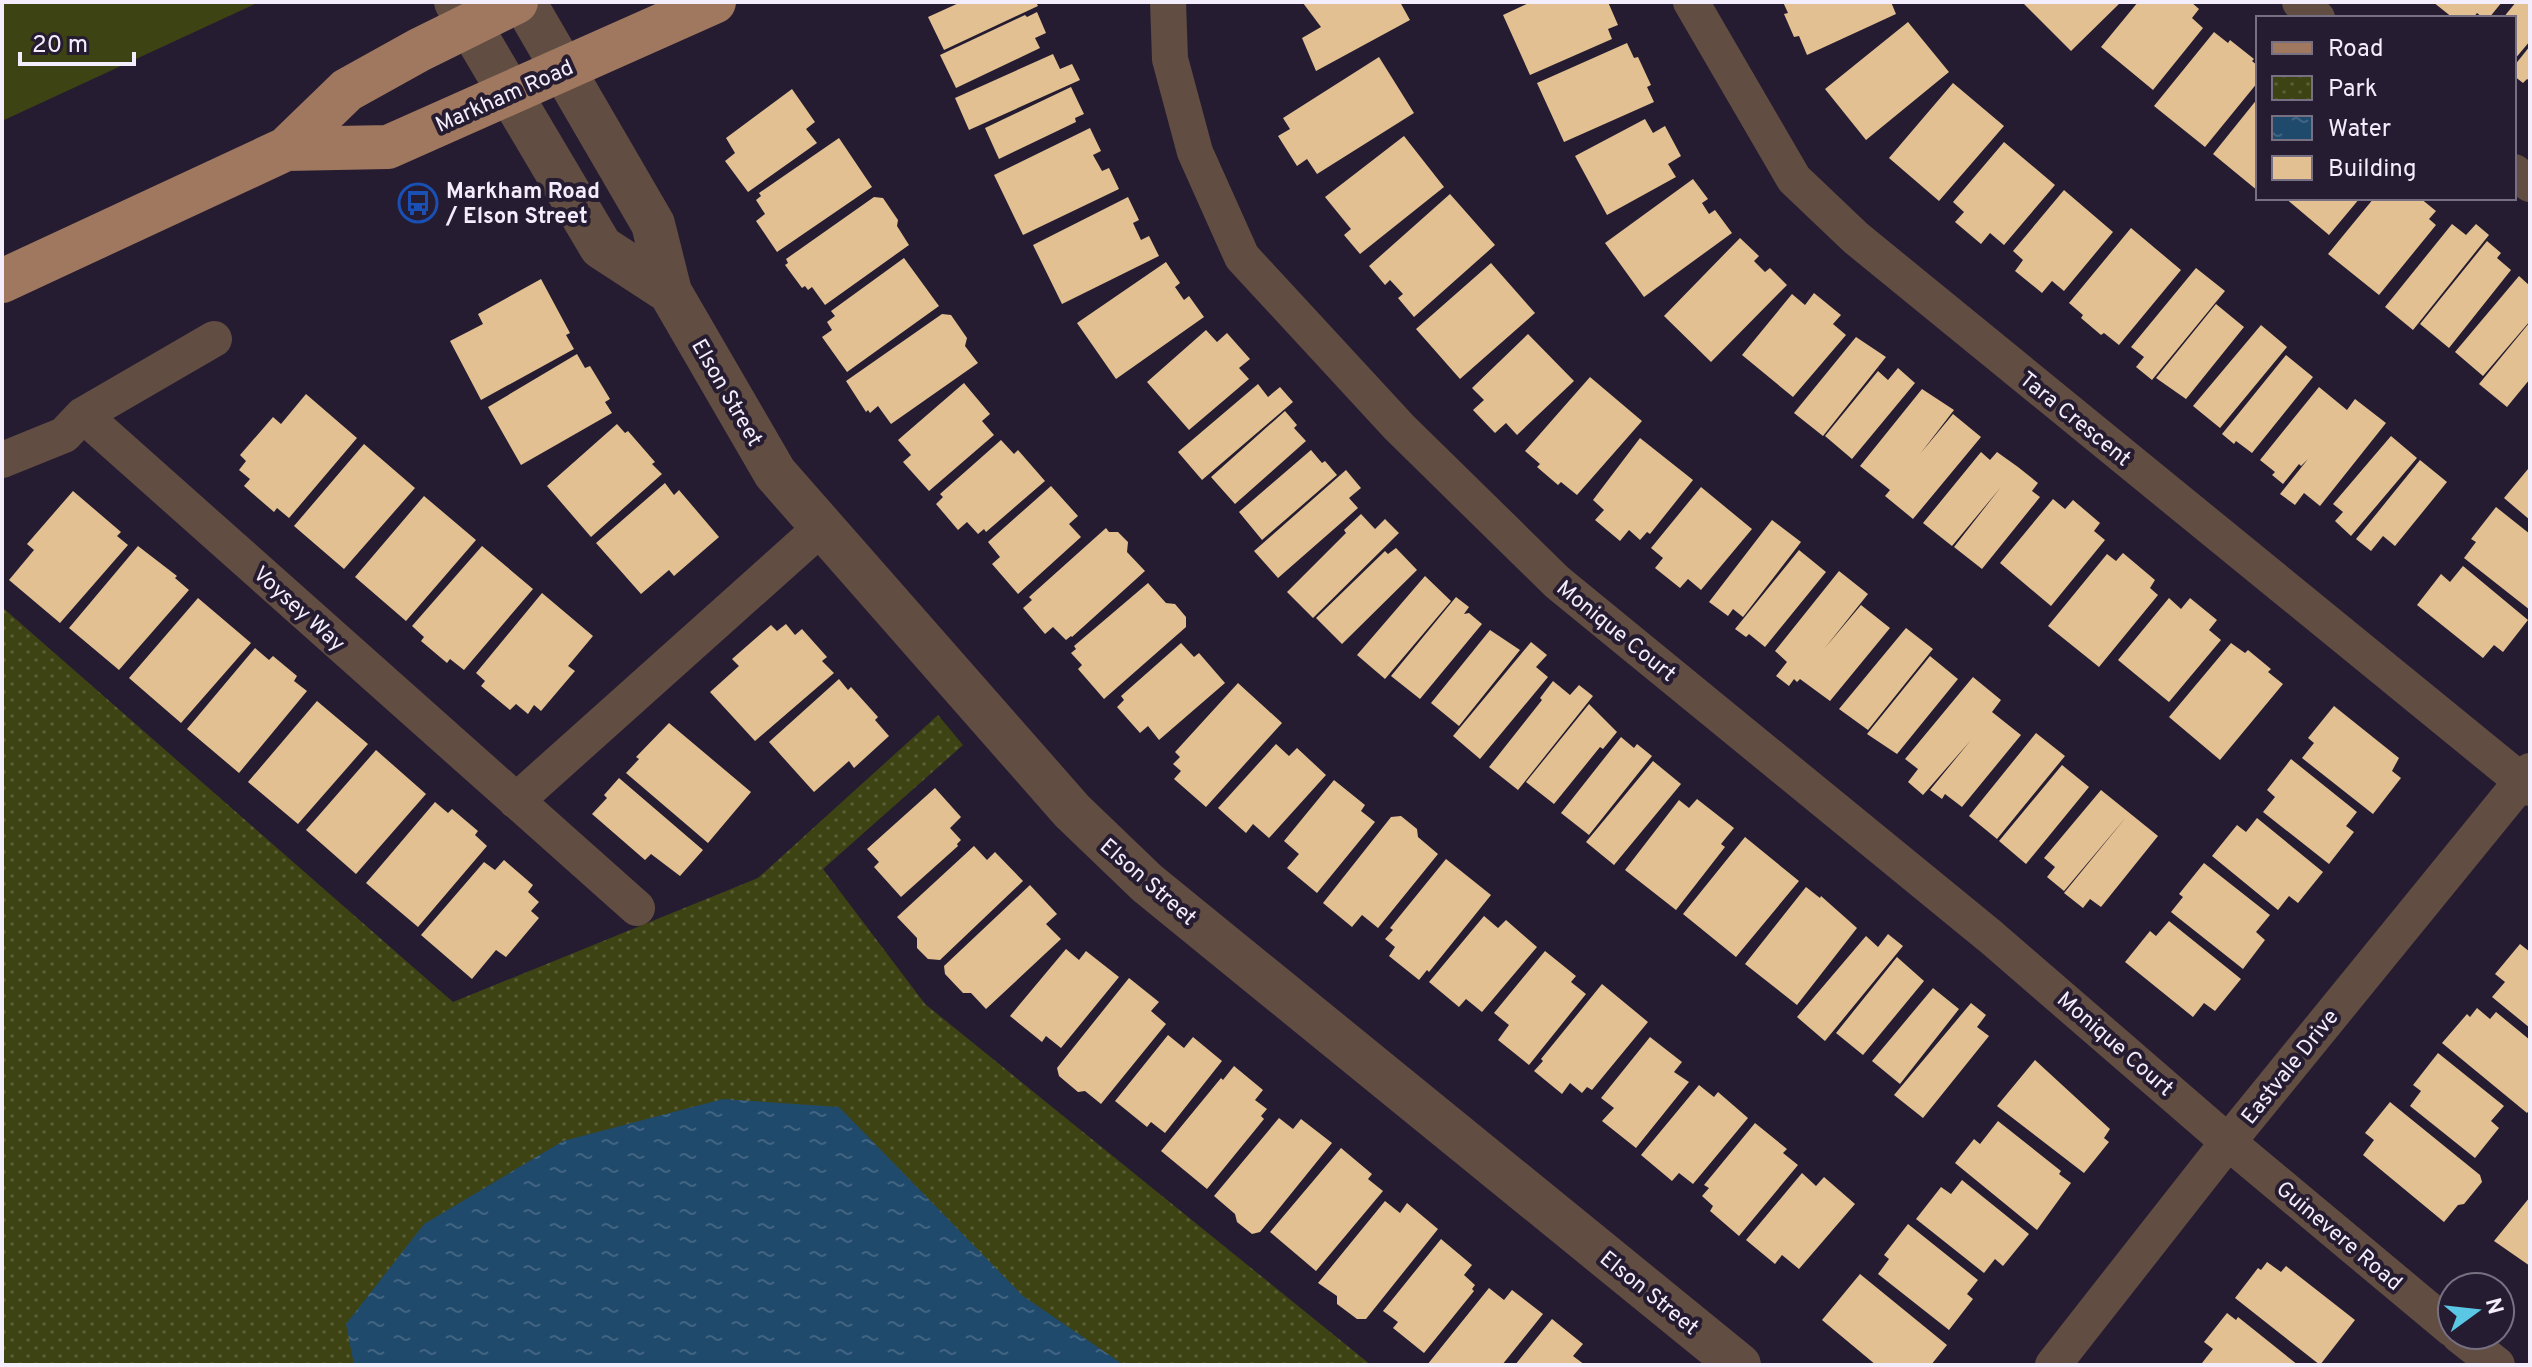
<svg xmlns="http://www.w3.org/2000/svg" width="2532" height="1367" font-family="Overpass,sans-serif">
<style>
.grass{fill:#3e4314}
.park{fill:url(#park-dots)}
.water{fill:url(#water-ripples)}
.building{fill:#e2c091}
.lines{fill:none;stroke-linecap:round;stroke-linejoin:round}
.minor{stroke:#614d41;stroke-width:36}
.tertiary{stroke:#614d41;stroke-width:44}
.primary{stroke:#a0775f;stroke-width:44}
.labels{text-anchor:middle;stroke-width:8;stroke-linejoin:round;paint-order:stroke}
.street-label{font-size:22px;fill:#f3edfc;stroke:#251c31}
.poi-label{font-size:22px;font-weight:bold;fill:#f3edfc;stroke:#251c31;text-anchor:start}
</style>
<defs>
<pattern id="park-dots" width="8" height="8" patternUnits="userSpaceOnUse" patternTransform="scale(2)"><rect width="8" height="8" fill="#3e4314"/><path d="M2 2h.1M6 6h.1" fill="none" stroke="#5a5e37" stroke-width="1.8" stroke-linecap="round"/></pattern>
<pattern id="water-ripples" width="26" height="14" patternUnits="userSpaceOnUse" patternTransform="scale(2)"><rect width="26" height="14" fill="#1f4a6b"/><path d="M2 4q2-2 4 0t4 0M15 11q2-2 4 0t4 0" fill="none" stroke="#406481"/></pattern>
</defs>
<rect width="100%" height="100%" fill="#251c31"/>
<!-- grass -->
<path class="grass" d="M2,2h257l-257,119z"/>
<!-- park -->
<path class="park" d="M2,607l451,395 305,-124 180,-163 25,30 -140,124 102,135 446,361h-1369z"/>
<!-- water -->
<path class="water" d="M723,1099l116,8 184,189 101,69h-770l-8,-41 78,-100 139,-83z"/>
<!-- building -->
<path class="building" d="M961,2h75l2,4 -94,44 -16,-33z
M1306,2h94l10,18 -94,51 -14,-33 19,-11 -18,-24z
M1531,2h77l10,23 -10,4 4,10 -82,36 -27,-60z
M1783,2h108l5,12 -89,41 -8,-19 -5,1 -10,-23 4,-1z
M2026,2h95l-50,49 -47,-47z
M2138,2h53l8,7 -7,9 11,10 -50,62 -52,-43z
M2433,2h69l-13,16h-6l-6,-5 -4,5h-20z
M2516,2h14v39l-16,19v-42h-11z
M1037,12l9,21 -11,5 5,10 -84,40 -16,-33 85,-40 2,2z
M1908,22l41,50 -83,68 -41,-51z
M2214,32l14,11 2,-3 24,19 -2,2 6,5v16l-53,65 -51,-41z
M1627,43l7,15 4,-1 13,28 -4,2 7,15 -90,40 -27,-59z
M2530,46v35l-3,-2 -4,4 -9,-7v-10z
M1053,54l7,15 12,-5 8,16 -111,50 -14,-32z
M1379,57l35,56 -97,61 -10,-15 -10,7 -19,-30 12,-7 -7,-11z
M1953,83l51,43 -65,75 -50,-43z
M1071,87l13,27 -9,4 1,4 -77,37 -14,-31z
M792,89l23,33 -9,7 11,14 -69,49 -23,-31 10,-8 -9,-15z
M2258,98v93l-45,-37z
M1645,119l8,14 12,-7 16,30 -13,8 8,13 -69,38 -32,-59z
M1090,128l11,23 -8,4 9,16 7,-3 10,21 -96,46 -29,-60z
M1404,136l40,51 -84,67 -16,-19 7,-6 -26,-32z
M839,138l33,49 -95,65 -21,-31 9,-7 -9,-14 5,-4 -2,-3z
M2004,142l51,43 -51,60 -14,-12 -9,11 -26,-22 9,-10 -11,-10z
M1693,179l15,20 -6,4 7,11 6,-4 17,23 -88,64 -39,-54z
M2064,190l49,42 -49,59 -12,-10 -10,12 -27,-22 8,-11 -10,-9z
M1450,194l45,51 -81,72 -16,-19 5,-4 -13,-14 -5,5 -16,-19z
M874,197l9,1 15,22 -1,6 12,19 -84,60 -13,-18 -4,3 -3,-4 -3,2 -17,-23 3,-2 -2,-4z
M1128,197l11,23 -6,3 8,17 8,-4 10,20 -97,48 -29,-59z
M2285,198h75l-31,37z
M2374,198h46l16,13 -7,8 7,6 -57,70 -51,-41z
M2452,224l14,11 10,-11 13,11 -76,95 -28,-23z
M2131,228l50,42 -62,75 -15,-12 -3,2 -20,-17 2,-3 -14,-12z
M1740,238l19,18 -5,5 11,11 5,-4 17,17 -76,77 -47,-46z
M2487,241l14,12 -4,5 14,12 -62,78 -29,-24z
M904,258l35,48 -92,66 -25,-35 10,-7 -5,-8 8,-6 -4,-5z
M1166,262l14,21 -5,4 9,13 5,-4 15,21 -88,62 -39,-56z
M1491,263l44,50 -75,66 -44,-50z
M2196,268l29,23 -73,89 -16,-13 8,-10 -13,-10z
M2519,276l11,10v35l-47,55 -28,-24z
M541,279l29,54 -4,2 8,14 -93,51 -31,-59 33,-17 -5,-10z
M1814,293l27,22 -8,9 13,11 -53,62 -51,-42 50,-61 13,11z
M2216,304l28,23 -58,72 -30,-21z
M942,314l9,1 16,23 -2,8 13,17 -87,61 -13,-18 -8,7 -2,-3 -2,2 -20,-31z
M2530,322v57l-23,28 -28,-23z
M2261,325l26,22 -67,81 -27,-22z
M1206,330l11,12 10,-9 23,26 -11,9 10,11 -60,51 -42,-48z
M1528,334l46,47 -57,54 -11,-12 -11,10 -22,-23 11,-10 -12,-12z
M1856,337l30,20 -63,79 -29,-23z
M577,354l8,14 5,-2 20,33 -5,3 7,11 -91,52 -33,-58z
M2286,355l27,22 -61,76 -16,-12 -2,3 -12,-10z
M1898,368l17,15 -63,76 -27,-23 53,-65 10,9z
M1590,377l52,44 -65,74 -16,-13 -3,3 -21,-18 3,-3 -15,-13z
M964,383l26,31 -8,7 12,14 -65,56 -26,-29 8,-7 -13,-15z
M1258,384l10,13 12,-10 13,15 -91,78 -24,-28z
M2319,387l28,23 8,-11 31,24 -66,83 -16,-13 -9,12 -15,-11 28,-35 -7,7 -2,-2 -16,20 -11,-9 3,-3 -15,-12z
M1922,389l32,21 -34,44 33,-40 28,23 -68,82 -28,-23 5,-6 -30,-24z
M306,394l51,44 -68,80 -12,-10 -3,4 -30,-26 6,-7 -11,-9 7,-9 -6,-6 33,-38 8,7z
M1285,411l12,14 -3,3 12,13 -71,63 -24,-27z
M617,424l8,9 3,-2 27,31 -3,2 10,10 -71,63 -44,-51z
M2391,436l26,22 -66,78 -16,-15 8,-9 -10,-8z
M1640,438l53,42 -43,54 -3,-2 -7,8 -11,-10 -9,11 -25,-21 9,-10 -11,-10z
M1001,440l13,14 4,-4 27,31 -59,51 -2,-3 -6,5 -11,-12 -9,8 -22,-26 7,-7 -3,-3z
M364,444l51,44 -71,81 -50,-43z
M1311,450l11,13 3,-2 12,14 -75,65 -23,-28z
M1981,452l9,8 7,-8 21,15 20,16 -6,8 8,6 -58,72 -28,-22 47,-60 -49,59 -29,-23z
M2420,460l27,22 -52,64 -12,-10 -12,15 -15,-12z
M2528,469l2,2v49l-26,-22z
M1346,470l15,18 -12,10 9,10 -80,70 -24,-27z
M665,483l9,12 5,-5 40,47 -45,39 -5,-6 -28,24 -45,-51z
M1051,486l27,30 -9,8 12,13 -63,57 -26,-30 8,-7 -12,-15z
M1701,487l51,42 -51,61 -13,-11 -8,9 -25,-20 8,-10 -12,-10z
M73,491l48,41 -4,4 11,9 -68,78 -51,-43 25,-30 -7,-6z
M424,496l52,44 -70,81 -51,-44z
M2053,499l12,10 8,-9 27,23 -6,8 11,9 -54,66 -51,-43z
M2496,507l34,27v76l-66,-52 12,-16 -5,-3z
M1361,514l14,15 10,-10 14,14 -86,85 -26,-26 59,-59 -2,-3z
M1772,520l29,22 -58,75 -10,-8 -5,7 -19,-14z
M1106,528l3,4h9l10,10 -1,10 18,19 -73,66 -1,-1 -5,4 -13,-13 -8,7 -22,-26 9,-8 -3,-3z
M138,546l39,30 -2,2 14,12 -70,80 -50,-42z
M482,546l51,43 -69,81 -14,-11 -3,4 -26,-22 3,-4 -12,-11z
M1396,548l21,22 -75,74 -26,-26 69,-67 3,3z
M1799,550l27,22 -61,75 -16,-13 -3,3 -11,-8z
M2123,553l32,27 -5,8 8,7 -59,72 -51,-41 59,-72 9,7z
M2463,566l65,54 -25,32 -9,-7 -11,13 -66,-53 24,-31 9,8z
M1839,571l29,23 -44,55 37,-44 29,23 -60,73 -30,-22 -3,3 -3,-3 -5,7 -13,-10 11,-14 -12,-11z
M1425,576l26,25 -66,78 -28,-24z
M1148,583l18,20 9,1 11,13v10l-82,72 -26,-30 4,-4 -11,-12 5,-4 -2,-3z
M542,593l51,43 -25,30 7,5 -34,40 -7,-6 -6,9 -12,-10 -6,6 -29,-24 4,-5 -9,-8z
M1456,597l13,10 -5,7 5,-1 13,11 -62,75 -29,-23z
M198,598l53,45 -70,80 -52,-45z
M2169,598l12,11 9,-11 27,22 -8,10 12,10 -52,62 -51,-42z
M786,624l9,11 7,-6 25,28 -5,4 12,12 -79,68 -45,-49 29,-26 -7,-7 39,-34 6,6z
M1906,628l27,21 -65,81 -29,-21z
M1490,630l30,20 -61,76 -28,-23z
M1531,642l16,13 -11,12 12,10 -68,82 -27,-23z
M1181,643l13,14 5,-4 26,30 -66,57 -11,-14 -8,7 -23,-26 7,-7 -3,-4z
M2231,643l14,10 3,-3 23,19 -3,3 15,12 -63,76 -51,-43z
M255,648l14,12 4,-4 24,20 -3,5 13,10 -68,82 -52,-44z
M1930,656l28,23 -61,75 -30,-20z
M1973,677l28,23 -9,12 29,23 -59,72 -17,-13 -3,5 -12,-9 41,-50 -48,55 -15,-13 10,-13 -13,-10z
M839,679l9,11 3,-3 27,30 -3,3 14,16 -35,32 -5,-7 -35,31 -45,-50z
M1553,681l17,14 9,-10 14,11 -75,94 -29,-23 53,-67 -2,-2z
M1238,683l44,40 -76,84 -32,-28 7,-8 -8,-7 7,-7 -5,-5z
M317,701l51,43 -70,80 -50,-42z
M1589,704l28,28 -14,17 -3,-2 -46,57 -28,-22z
M2334,706l65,52 -7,13 9,7 -28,36 -71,-56 12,-15 -6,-5z
M669,723l82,69 -43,51 -82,-70 13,-14 -3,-2z
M2036,733l29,23 -68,83 -28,-23z
M1621,737l13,11 3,-4 15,12 -63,79 -28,-22z
M1276,744l13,12 8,-8 29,27 -57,63 -16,-14 -7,9 -28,-25z
M376,750l50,44 -70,80 -50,-44z
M2291,759l66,53 -11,14 8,6 -25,32 -66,-52 12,-15 -8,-7z
M1653,761l28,23 -67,81 -28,-23z
M2062,765l27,22 -63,77 -27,-23z
M619,778l84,72 -23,26 -29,-22 -6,6 -53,-46 15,-16 -3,-3z
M1334,780l31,25 -4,6 14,11 -58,71 -30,-25 12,-14 -15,-13z
M935,788l26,29 -11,11 11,12 -4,4 1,2 -57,51 -27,-30 5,-5 -12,-13z
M2101,790l57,46 -57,71 -11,-8 -7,9 -19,-15 63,-77 -63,75 -17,-14 8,-10 -11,-9z
M1697,799l37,29 -13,16 4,3 -49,63 -51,-40 54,-70 10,8z
M435,802l13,11 4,-4 26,22 -3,4 12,11 -69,81 -52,-44z
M1401,816l16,13 1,8 20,17 -60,74 -16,-13 -10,12 -29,-24 68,-86z
M2257,818l66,54 -25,31 -9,-7 -11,14 -66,-54 25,-31 9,7z
M1745,837l54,44 -63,76 -53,-43z
M974,846l13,14 8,-8 28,29 -83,79 -12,-1 -11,-11v-10l-20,-21z
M1446,859l45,36 -62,77 -2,-2 -8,10 -30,-24 6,-9 -10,-8 8,-9 -3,-2z
M504,860l29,25 -5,7 11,10 -8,9 8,7 -33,39 -10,-7 -24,29 -51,-44 63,-73 11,8z
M2204,863l66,52 -14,17 9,8 -22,29 -72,-57 12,-15 -4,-3z
M1030,885l27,29 -11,10 15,15 -75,70 -15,-16h-8l-18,-19 -1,-8z
M1806,887l14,11 1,-2 36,32 -60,77 -52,-41z
M1484,916l14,12 8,-8 31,27 -55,65 -16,-13 -7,8 -30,-25z
M2169,921l72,58 -26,32 -11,-8 -11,14 -68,-55 25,-31 6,5z
M1888,934l15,12 -78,95 -28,-24 69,-81 12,11z
M2520,944l10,8v76l-38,-31 13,-15 -10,-8z
M1066,949l13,11 7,-9 33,26 -58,71 -15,-12 -4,6 -32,-26z
M1545,951l31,25 -5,6 15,12 -57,71 -31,-25 11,-15 -15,-12z
M1897,957l27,24 -61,74 -27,-22z
M1129,978l30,24 -8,9 15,13 -65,80 -16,-13 -7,1 -19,-16 -2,-8z
M1602,984l46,38 -56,68 -5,-3 -5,6 -12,-10 -8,11 -28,-23 9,-10 -2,-2z
M1933,988l26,21 -59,75 -28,-23z
M1971,1003l15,12 -9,12 12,9 -66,82 -29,-23z
M2477,1008l13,11 6,-7 34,28v69l-3,4 -85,-70 25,-29 3,3z
M1168,1035l16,13 9,-11 29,24 -57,72 -14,-11 -4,5 -32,-26z
M1650,1037l32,25 -8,10 15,10 -53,66 -34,-27 12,-13 -13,-10z
M2438,1053l66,53 -13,15 8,7 -24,30 -65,-52 11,-15 -8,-6z
M2035,1060l75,69 -6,9 5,4 -25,31 -87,-67z
M1234,1066l29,24 -8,10 12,9 -6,7 3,3 -57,70 -46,-38 60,-73 2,2z
M1699,1085l15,12 4,-5 30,26 -55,66 -14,-11 -7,8 -31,-26z
M2390,1102l90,73 2,7 -18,22 -6,1 -14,17 -81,-67 11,-15 -9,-7z
M1279,1118l14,11 8,-10 31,24 -72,89 -8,2 -15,-12 -2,-8 -21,-18z
M1998,1121l63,50 -2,3 12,9 -34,47 -82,-67 19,-24 6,5z
M1755,1123l32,26 -4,4 15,12 -59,71 -29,-25 3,-5 -11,-10 7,-8 -5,-3z
M1341,1148l31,26 -4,5 15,12 -67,80 -46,-39z
M1802,1173l14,13 8,-9 31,27 -56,65 -17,-14 -7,9 -29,-24z
M1962,1180l67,54 -26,32 -8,-7 -11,14 -68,-54 25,-32 10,7z
M2530,1197v69l-36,-25z
M1385,1201l15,12 7,-10 31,26 -72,90h-9l-20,-15v-8l-19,-13z
M1908,1224l70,56 -11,14 6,5 -24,31 -71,-56 11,-15 -5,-4z
M1441,1239l31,26 -8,10 11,10 -3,4 2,2 -50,62 -31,-25 5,-6 -15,-11z
M2267,1262l14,10 5,-6 69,54 -35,45 -85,-67 23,-30 3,2z
M1860,1274l87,71 -16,20h-55l-54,-45z
M1489,1288l15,12 8,-10 31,24 -41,51h-75z
M2227,1313l9,7 2,-3 60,48h-93l-3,-2 11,-14 -9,-7z
M1552,1319l31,25 -10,12 12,9h-70z"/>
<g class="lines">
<!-- minor -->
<path class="minor" d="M1168,2l2,57 25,93 47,105 157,170 158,155 434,355 237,205 224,187
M1691,2l103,177 62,59 674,550
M2300,2l17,16
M2514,172l16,12
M83,415l554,493
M2,460l62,-25 19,-20 131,-76
M516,801l306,-274
M2459,1335l38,30
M2053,1365l175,-223 302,-371"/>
<!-- tertiary -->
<path class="tertiary" d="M456,2l145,245 69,45
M524,2l129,222 17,68 105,181 297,338 75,72 592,482"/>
<!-- primary -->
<path class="primary" d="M286,149l102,-2 326,-145
M2,281l284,-132 61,-59 72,-40 97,-48"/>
</g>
<!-- icons -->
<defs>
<symbol id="bus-ring" viewBox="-11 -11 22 22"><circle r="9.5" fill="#251c31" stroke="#1a4fb4" stroke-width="1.5"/><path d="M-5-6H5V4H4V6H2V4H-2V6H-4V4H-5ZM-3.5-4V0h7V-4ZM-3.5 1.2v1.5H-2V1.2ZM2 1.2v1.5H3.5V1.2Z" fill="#1a4fb4"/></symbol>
</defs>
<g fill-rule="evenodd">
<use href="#bus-ring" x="396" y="181" width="44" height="44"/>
</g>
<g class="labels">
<!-- street labels -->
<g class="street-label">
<text transform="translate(504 95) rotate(-24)" y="8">Markham Road</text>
<text transform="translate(728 392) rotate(60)" y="8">Elson Street</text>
<text transform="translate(2076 418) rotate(39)" y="8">Tara Crescent</text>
<text transform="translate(300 608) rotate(42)" y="8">Voysey Way</text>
<text transform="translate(1617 630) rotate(39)" y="8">Monique Court</text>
<text transform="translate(1149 881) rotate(41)" y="8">Elson Street</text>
<text transform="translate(2116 1043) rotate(41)" y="8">Monique Court</text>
<text transform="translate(2289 1066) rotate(-51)" y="8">Eastvale Drive</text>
<text transform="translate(2340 1235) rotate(40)" y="8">Guinevere Road</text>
<text transform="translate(1650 1292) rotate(39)" y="8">Elson Street</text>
</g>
<!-- poi labels -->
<g class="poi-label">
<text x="446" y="198">Markham Road<tspan x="446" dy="25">/ Elson Street</tspan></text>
</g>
</g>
<!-- border -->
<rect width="2532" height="1367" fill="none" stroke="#f3edfc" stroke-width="8"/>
<!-- legend -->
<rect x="2256" y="16" width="260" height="184" fill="#251c31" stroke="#777082" stroke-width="2"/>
<rect x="2272" y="42" width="40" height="12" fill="#a0775f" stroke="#777082" stroke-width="2"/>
<text x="2328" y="56" font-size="24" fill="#f3edfc">Road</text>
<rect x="2272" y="76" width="40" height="24" fill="url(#park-dots)" stroke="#777082" stroke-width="2"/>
<text x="2328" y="96" font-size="24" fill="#f3edfc">Park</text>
<rect x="2272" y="116" width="40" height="24" fill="url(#water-ripples)" stroke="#777082" stroke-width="2"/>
<text x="2328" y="136" font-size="24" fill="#f3edfc">Water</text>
<rect x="2272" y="156" width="40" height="24" fill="#e2c091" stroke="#777082" stroke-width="2"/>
<text x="2328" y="176" font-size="24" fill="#f3edfc">Building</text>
<!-- north arrow -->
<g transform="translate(2476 1311) rotate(75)"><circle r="38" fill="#251c31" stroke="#777082" stroke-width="2"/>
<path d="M0-6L14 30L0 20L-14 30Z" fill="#5ac8e5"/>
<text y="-12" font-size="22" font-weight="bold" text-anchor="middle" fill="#f3edfc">N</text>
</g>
<!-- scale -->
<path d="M20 52v12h114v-12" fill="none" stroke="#f3edfc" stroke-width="4"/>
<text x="32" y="52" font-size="24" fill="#f3edfc" stroke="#251c31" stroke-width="6" paint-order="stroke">20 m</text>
</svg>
